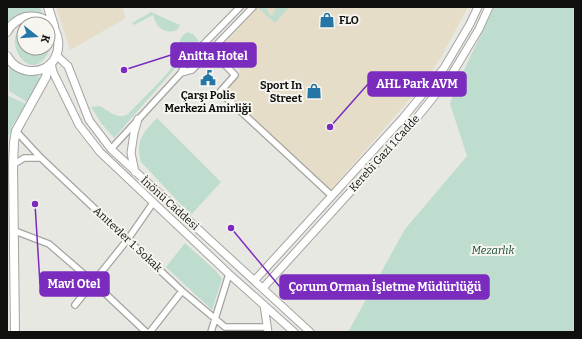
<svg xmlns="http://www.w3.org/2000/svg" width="582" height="339" font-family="Bitter,serif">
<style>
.commercial{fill:#e6ddc8}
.green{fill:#bfddce}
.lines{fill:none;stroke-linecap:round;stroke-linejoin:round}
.minor-casing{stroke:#a5a4a0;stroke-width:8}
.tertiary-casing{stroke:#a5a4a0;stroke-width:9}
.secondary-casing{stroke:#a5a4a0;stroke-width:10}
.minor{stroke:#fff;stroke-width:5.5}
.tertiary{stroke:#fff;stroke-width:7}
.secondary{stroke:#fff;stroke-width:8}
.labels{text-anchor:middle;stroke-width:4;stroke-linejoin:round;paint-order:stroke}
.poi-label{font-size:11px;font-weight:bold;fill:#0f0f0e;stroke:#f6f5f0;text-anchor:start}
.street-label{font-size:11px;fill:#0f0f0e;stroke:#f6f5f0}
.park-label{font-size:11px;font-style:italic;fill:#184c38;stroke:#f6f5f0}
.leader{fill:none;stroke:#7b2cbf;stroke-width:1.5}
.callout-dot{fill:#7b2cbf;stroke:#f6f5f0;stroke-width:1.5}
.callout{fill:#7b2cbf;stroke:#7b2cbf;stroke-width:1.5}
.callout-label{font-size:12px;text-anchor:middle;font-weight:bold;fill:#fff}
</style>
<rect width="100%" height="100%" fill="#e8e8e3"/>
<!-- commercial -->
<path class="commercial" d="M56,7h66l4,11 -56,32z
M258,7h210l-28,52 -19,27 -90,104 -107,-98 17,-20 -2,-5 -21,-17z"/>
<!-- green -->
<path class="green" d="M8,7h32l3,9h-24l-11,5z
M261,7l6,2 1,4 4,3 4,-9h13l-14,16 -16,-14z
M494,7h81v325h-227l57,-103 62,-73 -17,-52 5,-15z
M151,12l29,13 -3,5c-13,5 -21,-3 -24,-15l-19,10 -2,-2z
M24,25c0,2 1,7 0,10 -1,2 -3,3 -4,5 -3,9 6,15 14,13l6,-5h8v-14c4,7 3,14 -1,21 -18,30 -47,-16 -23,-30z
M187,32l6,2 6,7 -85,97 -13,-15 -10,-16 9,-1c9,5 18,14 28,8 15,-16 35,-34 47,-51 8,-10 -3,-20 12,-31z
M11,66l26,9 5,4 -15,23 -18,-11v-24z
M7,95l19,9 -14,22 -5,16z
M157,118l64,64 -30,33 -50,-53c-6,-22 2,-29 16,-44z
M185,243l31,28 6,8 -10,31 -46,-43z"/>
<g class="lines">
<defs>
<path id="minor" d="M211,51l24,24 -15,17 112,104
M181,73l11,-3 61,-63
M16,131l25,27 141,133 43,36h42
M111,149l70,-76 5,-11 54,-55
M13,165l11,-7h17
M15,231l34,13 44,38 53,50
M75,305l53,-66 25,-36
M150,332l32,-41
M211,332l18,-58"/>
<path id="tertiary" d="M56,55l12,11 21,54 22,29 199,183
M51,63l2,9 26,53 21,27 129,122 65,58
M135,172l-4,-19 3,-20 4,-14
M255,280l148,-162 41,-50 26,-44 8,-17
M263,288l148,-163 41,-51 27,-45 10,-22
M264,305l4,27"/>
<path id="secondary" d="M48,7l6,19
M7,32c3,-7 11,-13 18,-15 41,-7 45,54 7,54 -11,0 -20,-6 -25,-15
M15,332l-2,-167 1,-23 2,-11 30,-54 2,-11"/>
</defs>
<!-- minor casing -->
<use href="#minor" class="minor-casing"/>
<!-- tertiary casing -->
<use href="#tertiary" class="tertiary-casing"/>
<!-- secondary casing -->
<use href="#secondary" class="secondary-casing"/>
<!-- minor -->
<use href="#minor" class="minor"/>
<!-- tertiary -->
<use href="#tertiary" class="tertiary"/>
<!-- secondary -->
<use href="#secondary" class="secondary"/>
</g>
<!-- icons -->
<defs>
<symbol id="shop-bare" viewBox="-9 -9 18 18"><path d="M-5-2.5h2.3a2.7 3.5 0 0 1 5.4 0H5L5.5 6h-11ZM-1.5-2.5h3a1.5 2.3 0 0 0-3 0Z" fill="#2476a7" stroke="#f6f5f0" stroke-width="2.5" paint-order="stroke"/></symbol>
<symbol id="civic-bare" viewBox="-9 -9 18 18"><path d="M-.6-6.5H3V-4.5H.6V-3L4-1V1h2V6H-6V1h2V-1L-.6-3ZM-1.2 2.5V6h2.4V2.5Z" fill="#2476a7" stroke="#f6f5f0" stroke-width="2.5" paint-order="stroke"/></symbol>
</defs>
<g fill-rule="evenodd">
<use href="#shop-bare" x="316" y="9" width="22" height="22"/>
<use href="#civic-bare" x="197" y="67" width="22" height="22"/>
<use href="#shop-bare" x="303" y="80" width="22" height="22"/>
</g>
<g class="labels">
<!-- poi labels -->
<g class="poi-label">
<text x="339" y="24">FLO</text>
<text x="302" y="89" text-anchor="end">Sport In<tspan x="302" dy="13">Street</tspan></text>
<text x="208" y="99" text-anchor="middle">Çarşı Polis<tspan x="208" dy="13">Merkezi Amirliği</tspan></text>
</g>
<!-- street labels -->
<g class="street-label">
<text transform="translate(384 153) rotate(-48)" y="4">Kerebi Gazi 1.Cadde</text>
<text transform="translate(170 203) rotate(42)" y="4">İnönü Caddesi</text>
<text transform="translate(128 239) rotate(43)" y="4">Anıtevler 1. Sokak</text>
</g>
<!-- park labels -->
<g class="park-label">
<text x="493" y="254">Mezarlık</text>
</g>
</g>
<!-- callouts -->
<path class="leader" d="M124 70L171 55M330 127L368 84M35 204L40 284M231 228L280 287"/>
<g class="callout-dot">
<circle cx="124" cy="70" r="4"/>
<circle cx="330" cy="127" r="4"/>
<circle cx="35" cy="204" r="4"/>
<circle cx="231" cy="228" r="4"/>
</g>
<g class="callout">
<rect x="171" y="43" width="85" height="24" rx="4"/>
<rect x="368" y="72" width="98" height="24" rx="4"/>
<rect x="40" y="272" width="69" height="24" rx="4"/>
<rect x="280" y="275" width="209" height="24" rx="4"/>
</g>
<g class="callout-label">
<text x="213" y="60">Anitta Hotel</text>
<text x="417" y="88">AHL Park AVM</text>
<text x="74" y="288">Mavi Otel</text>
<text x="385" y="291">Çorum Orman İşletme Müdürlüğü</text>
</g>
<!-- border -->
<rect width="582" height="339" fill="none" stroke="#0f0f0e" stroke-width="16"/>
<!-- north arrow -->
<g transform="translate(36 36) rotate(107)"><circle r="19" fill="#f6f5f0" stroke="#9a9996"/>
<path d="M0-3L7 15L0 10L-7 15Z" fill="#2476a7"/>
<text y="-6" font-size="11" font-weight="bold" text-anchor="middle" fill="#0f0f0e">K</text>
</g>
</svg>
